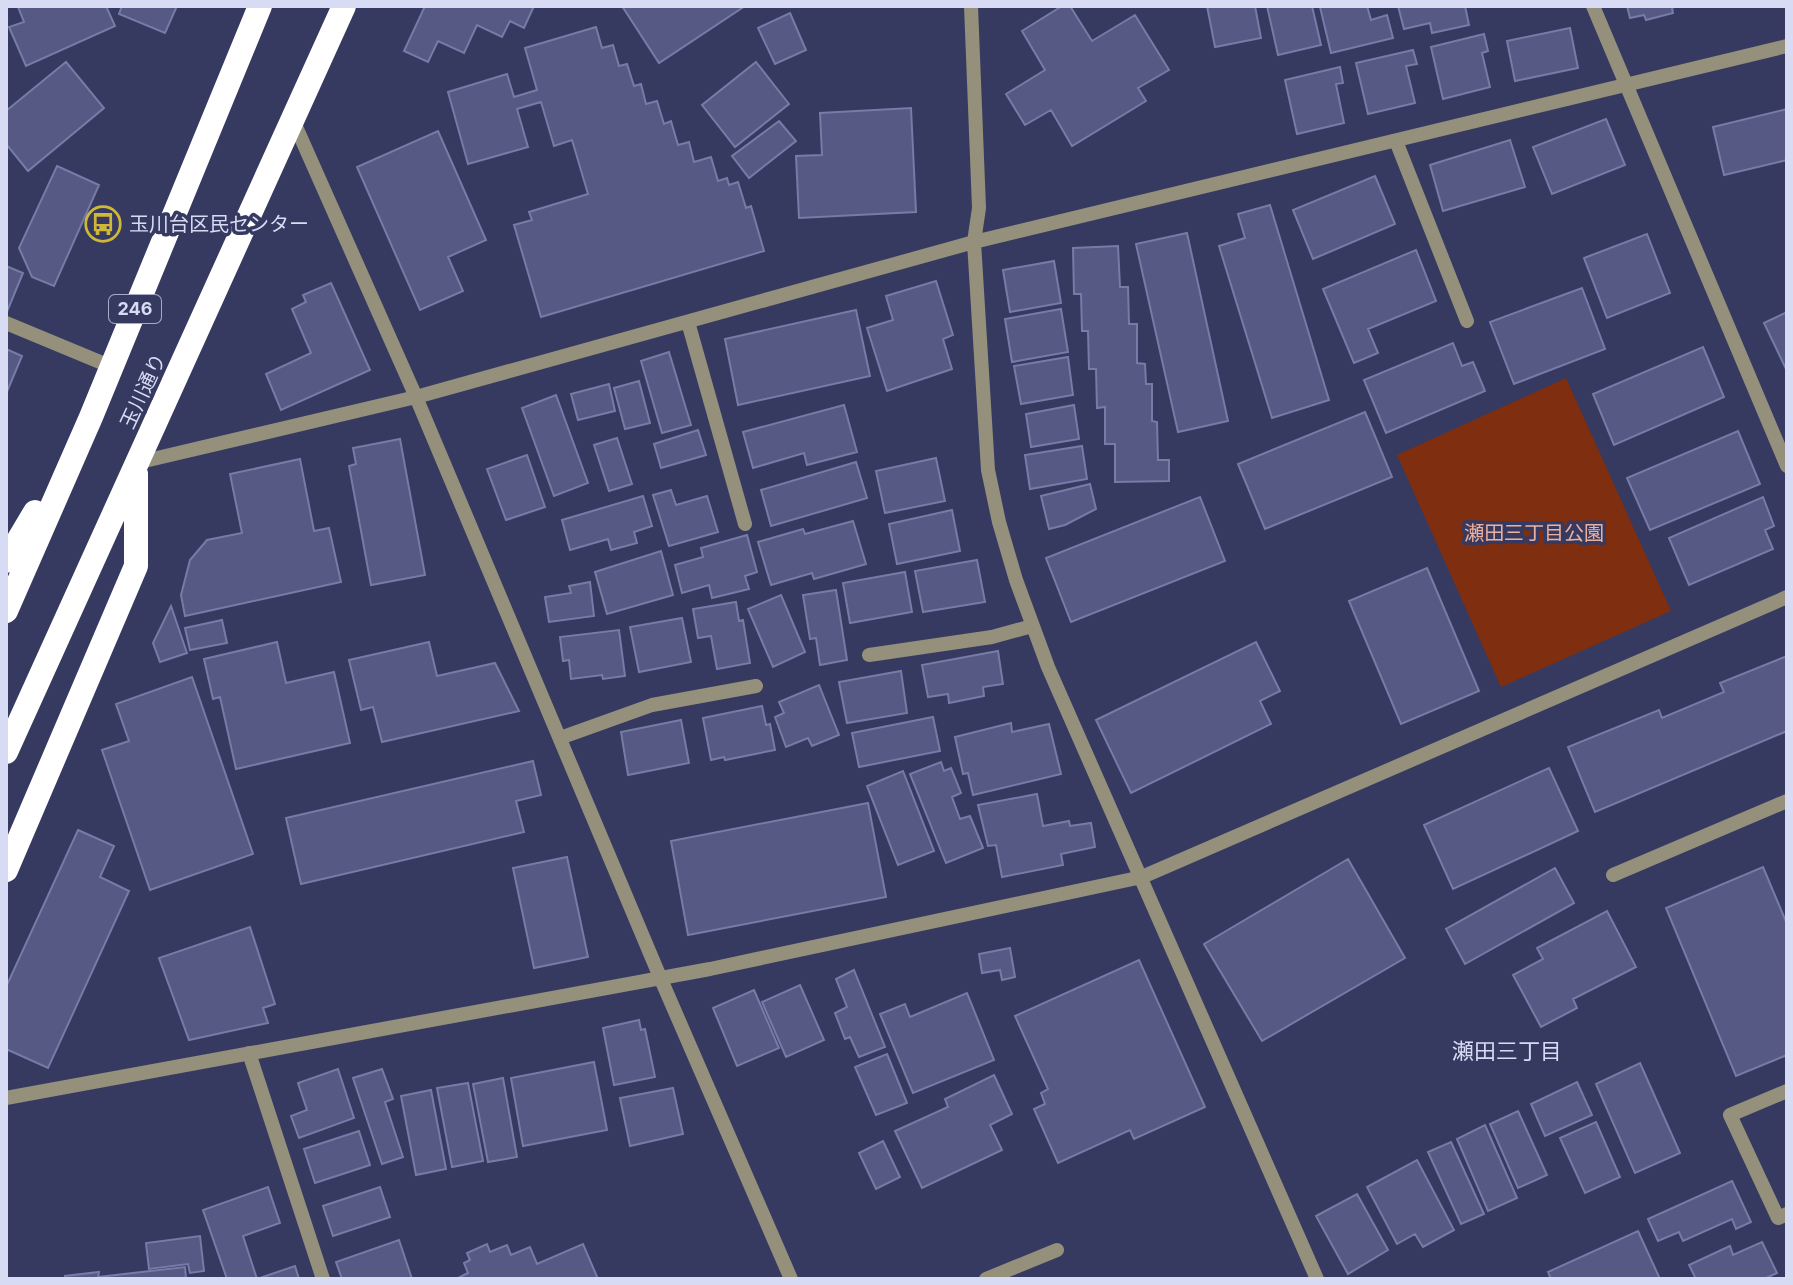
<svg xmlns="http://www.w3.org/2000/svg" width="1793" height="1285" font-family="Inter,'Noto Sans JP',sans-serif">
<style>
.green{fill:#7f2e0f}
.building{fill:#555983;stroke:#767ba7;stroke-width:2}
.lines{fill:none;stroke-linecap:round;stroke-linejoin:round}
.minor{stroke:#94907b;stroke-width:14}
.highway{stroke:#fff;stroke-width:24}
.labels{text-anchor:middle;stroke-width:7;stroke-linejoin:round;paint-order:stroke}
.shield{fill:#363a61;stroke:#a7abc8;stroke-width:2}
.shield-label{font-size:18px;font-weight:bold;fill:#d7dbf4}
.poi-label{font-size:20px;fill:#d7dbf4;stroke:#363a61;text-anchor:start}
.street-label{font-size:20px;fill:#d7dbf4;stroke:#363a61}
.park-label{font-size:20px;fill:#eeaf9b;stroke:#363a61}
.neighbourhood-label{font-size:22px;fill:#d7dbf4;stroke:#363a61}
</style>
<rect width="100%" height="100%" fill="#363a61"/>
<!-- green -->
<path class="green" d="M1566,378l105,233 -170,76 -104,-232z"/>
<!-- building -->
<path class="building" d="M106,6l9,20 -89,40 -17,-39 15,-5 -6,-15z
M122,6h55l-12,27 -46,-19z
M425,6h109l-10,22 -14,-7 -8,16 -25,-12 -13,28 -26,-12 -10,21 -24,-11z
M622,6h123l-86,57z
M1062,6h8l22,35 43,-26 34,55 -31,18 8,13 -74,45 -21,-36 -26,15 -19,-31 39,-24 -23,-39z
M1207,6h48l6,32 -46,9z
M1267,6h45l9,39 -43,10z
M1367,6l4,14 16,-5 6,23 -62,15 -11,-46z
M1398,6h67l4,19 -37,8 -2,-10 -26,6z
M1627,6h50l-5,2 1,5 -27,7 -2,-5 -14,3z
M790,13l16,37 -31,14 -17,-36z
M596,27l6,21 11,-3 6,21 8,-2 7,22 7,-2 5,20 11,-3 7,23 7,-3 7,24 11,-3 5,20 17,-5 7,24 9,-3 2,7 9,-3 8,26 5,-2 13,45 -223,66 -27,-92 18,-5 -3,-8 59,-18 -16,-54 -18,6 -13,-44 -24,7 11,38 -60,17 -20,-72 59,-18 7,23 23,-7 -12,-42z
M1570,28l8,40 -63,13 -8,-40z
M1484,34l4,17 -6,2 8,34 -47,12 -12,-52z
M1413,50l4,14 -11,2 9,37 -47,11 -12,-51z
M66,62l38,46 -76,63 -22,-27v-33z
M756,62l33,42 -54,43 -33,-42z
M1340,67l3,16 -7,1 8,39 -47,11 -12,-54z
M911,108l5,104 -117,6 -3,-62 26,-1 -2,-42z
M1787,109v51l-63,15 -11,-48z
M1606,119l19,46 -73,29 -19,-47z
M779,121l17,20 -47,37 -17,-22z
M438,131l48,109 -38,17 15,34 -43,19 -63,-143z
M1510,140l15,47 -82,24 -13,-46z
M57,166l42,19 -45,101 -22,-9 -13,-29z
M1375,176l20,48 -82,35 -20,-49z
M1270,205l59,195 -57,18 -53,-172 26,-8 -7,-24z
M1187,233l41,188 -50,11 -42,-188z
M1647,234l23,59 -63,25 -23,-60z
M1118,246l2,41h8l1,37h8v39l8,1 1,20h6v37l5,1 1,38h11v21l-54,1v-38h-10v-37l-8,1 -1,-39h-7l-1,-38h-6l-1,-37h-7l-1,-46z
M1416,250l20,51 -68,28 10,24 -24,10 -31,-74z
M1054,261l7,42 -51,9 -7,-42z
M6,266l17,7 -17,41z
M936,281l17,54 -10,4 9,30 -65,22 -20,-63 26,-8 -7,-24z
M331,283l39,87 -89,40 -15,-36 45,-21 -19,-44 14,-7 -3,-7z
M1582,288l23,61 -91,35 -24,-62z
M1061,309l7,43 -56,10 -7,-43z
M856,310l14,66 -132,29 -13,-66z
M1787,312v59l-23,-48z
M1453,343l9,23 11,-4 12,29 -99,42 -22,-53z
M1703,347l21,50 -110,48 -21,-51z
M6,349l16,7 -16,38z
M669,352l22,73 -29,8 -21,-72z
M1068,357l5,38 -52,9 -7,-38z
M639,381l11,42 -25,6 -11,-41z
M609,384l6,27 -37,9 -7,-26z
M556,395l32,88 -34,13 -32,-88z
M844,405l13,47 -50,13 -3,-12 -51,15 -10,-36z
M1074,405l5,34 -48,8 -5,-33z
M1365,412l27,65 -127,52 -27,-65z
M698,430l8,25 -45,13 -7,-24z
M1738,431l22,53 -110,46 -23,-52z
M617,438l15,46 -23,7 -15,-46z
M400,439l25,136 -54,10 -22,-119 7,-2 -3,-16z
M1082,446l5,33 -57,10 -5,-34z
M527,455l18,52 -39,13 -19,-51z
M936,458l9,43 -60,12 -9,-42z
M300,459l14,72 15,-3 12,54 -156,34 -4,-21 9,-35 17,-20 35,-7 -12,-59z
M856,462l11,36 -96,28 -10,-36z
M1090,484l6,25 -31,16 -16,4 -8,-33z
M671,490l5,15 31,-9 11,36 -49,14 -16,-51z
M643,496l9,30 -18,6 3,11 -26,7 -3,-11 -38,11 -8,-30z
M1200,497l25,64 -154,61 -25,-64z
M1763,497l11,29 -9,4 8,19 -84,36 -20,-47z
M952,510l8,41 -63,13 -8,-40z
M853,521l13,43 -52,15 -2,-6 -41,12 -13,-43 45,-13 2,5z
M747,535l10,37 -12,4 4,13 -37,9 -3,-13 -27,8 -7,-28 28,-8 -2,-9z
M661,551l12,44 -66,19 -12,-42z
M977,560l8,42 -62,10 -8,-41z
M1427,568l52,123 -78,33 -52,-123z
M905,572l7,40 -62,11 -7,-40z
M590,582l4,34 -45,6 -4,-25 26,-4 -2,-7z
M836,590l11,70 -27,5 -4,-27 -6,1 -7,-44z
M781,595l24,57 -32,15 -25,-58z
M736,602l3,19 4,-1 7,43 -33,6 -6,-33 -13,2 -5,-29z
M171,606l16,47 -27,9 -7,-19z
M682,618l9,44 -52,10 -9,-45z
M222,620l5,23 -37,7 -5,-22z
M619,630l6,46 -22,3 -1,-4 -31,4 -2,-19 -6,1 -3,-24z
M277,642l9,41 48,-11 16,71 -114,26 -16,-72 -7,2 -9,-40z
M429,642l8,34 58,-13 24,48 -137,31 -9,-35 -12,3 -12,-50z
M1256,642l24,49 -20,10 11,23 -140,69 -35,-73z
M998,651l5,33 -20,3 1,9 -35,7 -1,-9 -20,3 -6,-32z
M1787,656v75l-192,81 -27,-65 91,-37 3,8 62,-26 -4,-9z
M901,671l6,42 -60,10 -8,-41z
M192,677l61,177 -103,36 -48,-140 27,-9 -13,-37z
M819,685l20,50 -27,11 -4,-8 -22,9 -11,-30 9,-4 -5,-11z
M762,706l4,19 4,-1 5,26 -50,10 -1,-3 -13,3 -8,-42z
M933,717l7,34 -81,16 -7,-34z
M681,720l8,43 -61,12 -7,-43z
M1011,723l1,9 37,-8 12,50 -88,21 -5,-22 -5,1 -8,-37z
M533,761l8,34 -25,6 8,31 -223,52 -15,-66z
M941,762l3,9 7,-3 10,25 -9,4 8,22 10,-3 13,32 -37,15 -36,-89z
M1549,768l29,63 -125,58 -29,-64z
M903,771l31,80 -36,14 -31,-79z
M1037,794l6,32 26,-5 1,5 21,-3 4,24 -34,7 2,11 -61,12 -6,-32 -8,1 -10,-41z
M868,803l18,94 -198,38 -17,-94z
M78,830l36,16 -14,31 29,14 -81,177 -42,-19v-62z
M567,857l21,100 -54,11 -21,-100z
M1348,859l57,99 -143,83 -58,-97z
M1763,867l24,57v131l-51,21 -70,-168z
M1555,868l19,35 -109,61 -19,-35z
M1607,911l29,56 -63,32 4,9 -36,19 -28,-52 30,-16 -6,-11z
M250,927l25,77 -12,4 5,15 -79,17 -30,-82z
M1010,948l5,29 -13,3 -2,-10 -18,3 -3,-19z
M1139,960l66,147 -71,32 -4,-9 -72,33 -24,-54 11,-5 -4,-11 7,-4 -33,-73z
M854,970l31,77 -26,10 -9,-20 -5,2 -10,-26 12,-6 -11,-28z
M800,985l24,55 -38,17 -24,-55z
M754,990l25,58 -42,18 -24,-58z
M967,993l27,67 -81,33 -33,-79 25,-10 5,13z
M639,1020l2,10 4,-1 10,48 -41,8 -11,-57z
M887,1054l20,49 -31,12 -21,-48z
M594,1062l13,68 -84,16 -12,-68z
M1640,1063l40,90 -45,20 -39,-89z
M338,1069l16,49 -55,20 -8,-22 16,-6 -9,-27z
M382,1069l11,30 -8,3 18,55 -21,7 -29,-86z
M994,1075l18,39 -22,11 12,25 -80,38 -27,-57 53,-24 -3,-8z
M503,1078l14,79 -29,5 -15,-78z
M1577,1082l15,33 -47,21 -14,-32z
M468,1083l15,78 -31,6 -15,-79z
M673,1088l10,46 -53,12 -10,-48z
M431,1090l15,79 -30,6 -15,-79z
M1518,1111l29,64 -29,13 -28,-64z
M1596,1122l24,55 -35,16 -25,-55z
M1485,1125l32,73 -29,13 -31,-72z
M359,1131l11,34 -55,18 -11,-34z
M883,1141l17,36 -24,12 -17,-36z
M1451,1142l33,72 -23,10 -33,-72z
M1417,1160l37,70 -31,17 -8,-13 -18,10 -30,-57z
M1732,1181l19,41 -15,7 -4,-10 -49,22 -4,-9 -21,9 -10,-22z
M268,1187l12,36 -37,13 14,43 38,-13 4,13h-72l-24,-69z
M380,1187l10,30 -57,19 -10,-30z
M1357,1194l31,56 -40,24 -32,-58z
M1638,1231l22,48h-109l-3,-7z
M200,1236l4,35 -14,2 -2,-9 -39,5 -3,-26z
M399,1240l13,39h-70l-6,-17z
M1762,1242l15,31 -13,6h-68l-7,-14 41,-19 3,9z
M487,1244l3,8 17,-7 4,10 19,-8 7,17 46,-20 15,35h-142l12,-6 -4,-10 6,-3 -3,-7z
M185,1267l1,12h-121v-3l34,-4 -1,5z"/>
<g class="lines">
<!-- minor -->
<path class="minor" d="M971,6l8,202 -5,34 14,228 11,52 17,58 32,87 269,612
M1593,6l194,460
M293,120l123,277 244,580 131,302
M1396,141l71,180
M688,322l57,202
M6,323l106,44
M136,463l280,-66 558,-155 813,-196
M869,655l123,-18 40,-11
M560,738l92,-33 104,-19
M1613,875l174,-74
M249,1053l74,226
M1787,1091l-57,24 48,103 9,-4
M6,1098l704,-129 432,-92 645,-280
M986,1279l71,-29"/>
<!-- highway -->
<path class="highway" d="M6,561l29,-49
M6,611l85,-194 169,-411
M6,752l338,-746
M6,870l130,-304v-92"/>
</g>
<!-- icons -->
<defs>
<symbol id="bus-ring" viewBox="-11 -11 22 22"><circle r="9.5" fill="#363a61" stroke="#cfb837" stroke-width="1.5"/><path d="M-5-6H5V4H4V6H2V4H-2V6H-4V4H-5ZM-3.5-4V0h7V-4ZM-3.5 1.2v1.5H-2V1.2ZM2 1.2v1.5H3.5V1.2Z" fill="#cfb837"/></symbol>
</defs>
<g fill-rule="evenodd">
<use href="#bus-ring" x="83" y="204" width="40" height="40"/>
</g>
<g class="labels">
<!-- shield labels -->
<rect class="shield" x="109" y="295" width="52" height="28" rx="6"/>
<g class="shield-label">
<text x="135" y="315">246</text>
</g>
<!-- poi labels -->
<g class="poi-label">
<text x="129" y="231">玉川台区民センター</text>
</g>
<!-- street labels -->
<g class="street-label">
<text transform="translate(143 391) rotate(-65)" y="7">玉川通り</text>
</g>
<!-- park labels -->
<g class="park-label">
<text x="1534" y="540">瀬田三丁目公園</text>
</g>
<!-- neighbourhood labels -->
<g class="neighbourhood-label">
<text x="1507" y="1059">瀬田三丁目</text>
</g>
</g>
<!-- border -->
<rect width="1793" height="1285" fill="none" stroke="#d7dbf4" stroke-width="16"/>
</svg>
